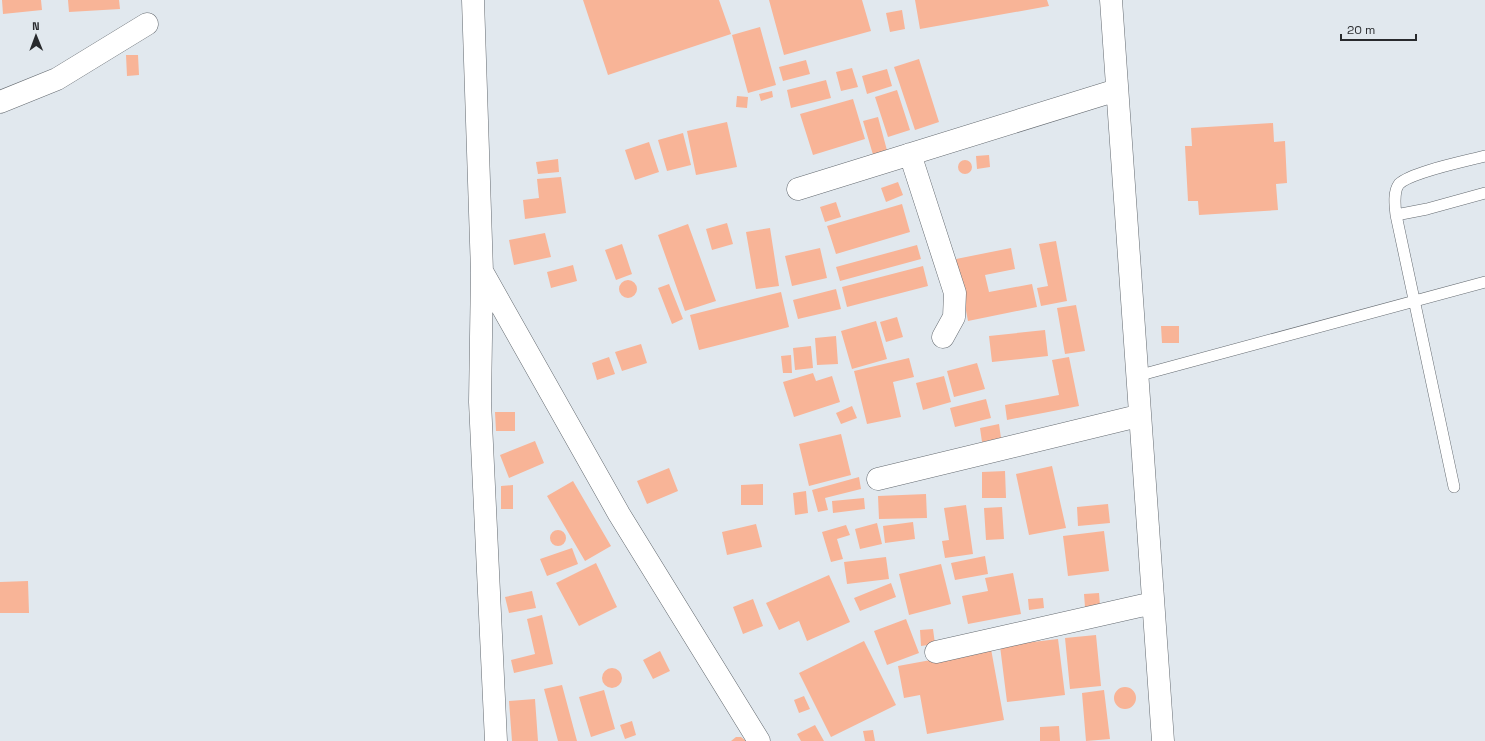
<svg xmlns="http://www.w3.org/2000/svg" width="1485" height="741" font-family="'Space Grotesk',sans-serif">
<style>
.building{fill:#f8b497}
.lines{fill:none;stroke-linecap:round;stroke-linejoin:round}
.service-casing{stroke:#646a70;stroke-width:12}
.minor-casing{stroke:#646a70;stroke-width:23}
.service{stroke:#fff;stroke-width:11}
.minor{stroke:#fff;stroke-width:22}
</style>
<rect width="100%" height="100%" fill="#e1e8ee"/>
<!-- building -->
<path class="building" d="M2,0h39l1,10 -39,4z
M68,0h51l1,9 -51,3z
M583,0h136l12,34 -123,41z
M769,0h93l9,31 -87,24z
M915,0h132l2,6 -129,23z
M902,10l3,19 -15,3 -4,-19z
M760,27l16,58 -28,8 -16,-58z
M126,55h12l1,20 -12,1z
M919,59l20,63 -24,8 -21,-63z
M806,60l4,14 -27,7 -4,-14z
M852,68l6,19 -17,4 -5,-19z
M887,69l5,17 -25,8 -5,-18z
M826,80l5,18 -40,10 -4,-18z
M897,90l13,40 -22,7 -13,-40z
M772,91l1,6 -12,4 -2,-7z
M737,96l11,1 -1,11 -11,-1z
M853,99l12,40 -52,16 -13,-41z
M878,117l10,37 -14,4 -11,-37z
M727,122l10,45 -41,8 -9,-44z
M1273,123l1,19 11,-1 2,42 -11,1 2,26 -79,5 -1,-14h-10l-3,-55h7l-1,-18z
M683,133l8,32 -24,6 -9,-31z
M649,142l10,30 -24,8 -10,-30z
M989,155l1,12 -13,2 -1,-13z
M558,159l1,13 -21,2 -2,-12z
M958 167a7 7 0 1 1 14 0a7 7 0 1 1-14 0Z
M561,177l5,36 -41,6 -2,-19 16,-2 -2,-19z
M898,182l5,13 -17,7 -5,-14z
M836,202l5,15 -16,5 -5,-15z
M902,204l8,28 -74,22 -9,-28z
M727,223l6,21 -21,6 -6,-21z
M688,224l28,77 -31,10 -27,-76z
M770,228l9,58 -23,3 -10,-57z
M545,233l6,24 -37,8 -5,-25z
M1056,241l11,60 -26,5 -4,-18 11,-2 -9,-42z
M622,244l10,30 -16,6 -11,-30z
M917,245l4,14 -81,22 -4,-14z
M820,248l7,30 -35,8 -7,-30z
M1011,248l4,21 -30,6 4,17 43,-8 5,23 -69,14 -12,-62z
M573,265l4,16 -26,7 -4,-16z
M923,266l5,20 -81,21 -5,-20z
M619 289a9 9 0 1 1 18 0a9 9 0 1 1-18 0Z
M669,284l14,35 -11,5 -14,-36z
M836,289l5,20 -43,10 -5,-19z
M781,292l8,35 -90,23 -9,-35z
M1076,305l9,46 -20,3 -8,-46z
M897,317l6,20 -17,5 -6,-20z
M876,321l11,38 -35,10 -11,-38z
M1161,326h18v17h-17z
M1045,330l3,26 -56,6 -3,-26z
M836,336l2,28 -21,1 -2,-27z
M641,344l6,19 -25,8 -7,-19z
M811,346l2,22 -18,2 -2,-22z
M791,355l1,18h-9l-2,-17z
M609,357l6,17 -18,6 -5,-17z
M1069,357l10,49 -72,14 -2,-15 54,-10 -7,-35z
M909,358l5,19 -21,5 8,35 -34,7 -13,-53z
M977,363l8,26 -31,8 -7,-26z
M813,373l3,8 16,-5 8,26 -46,15 -11,-35z
M944,376l7,26 -28,8 -7,-27z
M986,399l5,19 -36,9 -5,-19z
M852,406l5,12 -16,6 -5,-11z
M495,412h20v19h-19z
M999,424l2,14 -19,4 -2,-14z
M841,434l10,41 -42,11 -10,-42z
M535,441l9,22 -35,15 -9,-23z
M1052,466l14,62 -37,7 -13,-61z
M669,468l9,23 -31,13 -10,-23z
M1005,471l1,27h-24v-26z
M859,477l2,12 -36,9 3,12 -10,2 -6,-22z
M573,481l38,65 -26,15 -38,-65z
M763,484v21h-22v-20z
M513,485v24h-12v-23z
M806,491l2,22 -13,2 -2,-22z
M926,494l1,24 -48,1 -1,-23z
M864,498l1,11 -32,4 -1,-12z
M1108,504l2,19 -32,3 -1,-19z
M966,505l7,49 -28,4 -3,-17 7,-1 -5,-32z
M1002,507l2,32 -18,1 -2,-32z
M913,522l2,17 -30,4 -2,-17z
M877,523l5,21 -22,5 -5,-20z
M756,524l6,23 -35,8 -5,-23z
M846,525l4,10 -13,4 6,20 -12,3 -9,-30z
M550 538a8 8 0 1 1 16 0a8 8 0 1 1-16 0Z
M1104,531l5,40 -41,5 -5,-40z
M572,548l6,16 -31,12 -7,-17z
M985,556l3,18 -33,6 -4,-17z
M886,557l3,22 -42,5 -3,-22z
M596,563l21,44 -38,19 -23,-43z
M941,564l10,40 -42,11 -10,-41z
M1013,573l8,41 -53,10 -6,-28 26,-5 -3,-13z
M829,575l21,47 -43,19 -8,-20 -20,9 -13,-27z
M28,581l1,32h-29v-31z
M891,583l5,14 -36,14 -6,-13z
M532,591l4,17 -27,5 -4,-16z
M1099,593l1,13 -15,1 -1,-13z
M1043,598l1,10 -15,2 -1,-11z
M753,599l10,27 -20,8 -10,-27z
M542,615l11,49 -39,9 -3,-13 24,-6 -8,-35z
M906,619l13,34 -32,12 -13,-34z
M933,629l2,15 -14,2 -1,-16z
M1096,635l5,51 -31,3 -5,-51z
M1058,639l7,56 -58,7 -7,-56z
M864,641l32,64 -65,32 -32,-64z
M991,649l13,71 -77,14 -7,-39 -16,3 -6,-32z
M660,651l10,20 -17,8 -10,-19z
M602 678a10 10 0 1 1 20 0a10 10 0 1 1-20 0Z
M562,685l15,56h-19l-14,-52z
M1114 698a11 11 0 1 1 22 0a11 11 0 1 1-22 0Z
M604,690l11,39 -24,8 -12,-40z
M1104,690l6,49 -24,2 -4,-48z
M804,696l6,13 -11,4 -5,-13z
M535,699l3,42h-26l-3,-40z
M632,721l4,14 -11,4 -5,-14z
M815,725l9,16h-23l-4,-7z
M1059,726l1,15h-20v-14z
M873,730l2,11h-10l-2,-10z
M736,737h5l5,4h-15z"/>
<g class="lines">
<defs>
<path id="service" d="M1396,215l31,-6 58,-16
M1137,376l348,-94
M1454,487l-58,-272c-1,-9 -3,-23 3,-31 12,-12 67,-23 86,-28"/>
<path id="minor" d="M473,0l9,272 -2,130 16,339
M1111,0l52,741
M0,102l57,-23 90,-55
M910,154l45,139 -1,24 -11,20
M798,189l319,-99
M483,273l136,241 140,227
M878,479l260,-63
M936,652l217,-49"/>
</defs>
<!-- service casing -->
<use href="#service" class="service-casing"/>
<!-- minor casing -->
<use href="#minor" class="minor-casing"/>
<!-- service -->
<use href="#service" class="service"/>
<!-- minor -->
<use href="#minor" class="minor"/>
</g>
<!-- north arrow -->
<g transform="translate(36 36) rotate(359)" stroke="#e1e8ee" stroke-width="3" paint-order="stroke">
<path d="M0-3L7 15L0 10L-7 15Z" fill="#282a2d"/>
<text y="-6" font-size="11" font-weight="bold" text-anchor="middle" fill="#282a2d">N</text>
</g>
<!-- scale -->
<path d="M1341 34v6h75v-6" fill="none" stroke="#282a2d" stroke-width="2"/>
<text x="1347" y="34" font-size="12" fill="#282a2d" stroke="#e1e8ee" stroke-width="3" paint-order="stroke">20 m</text>
</svg>
